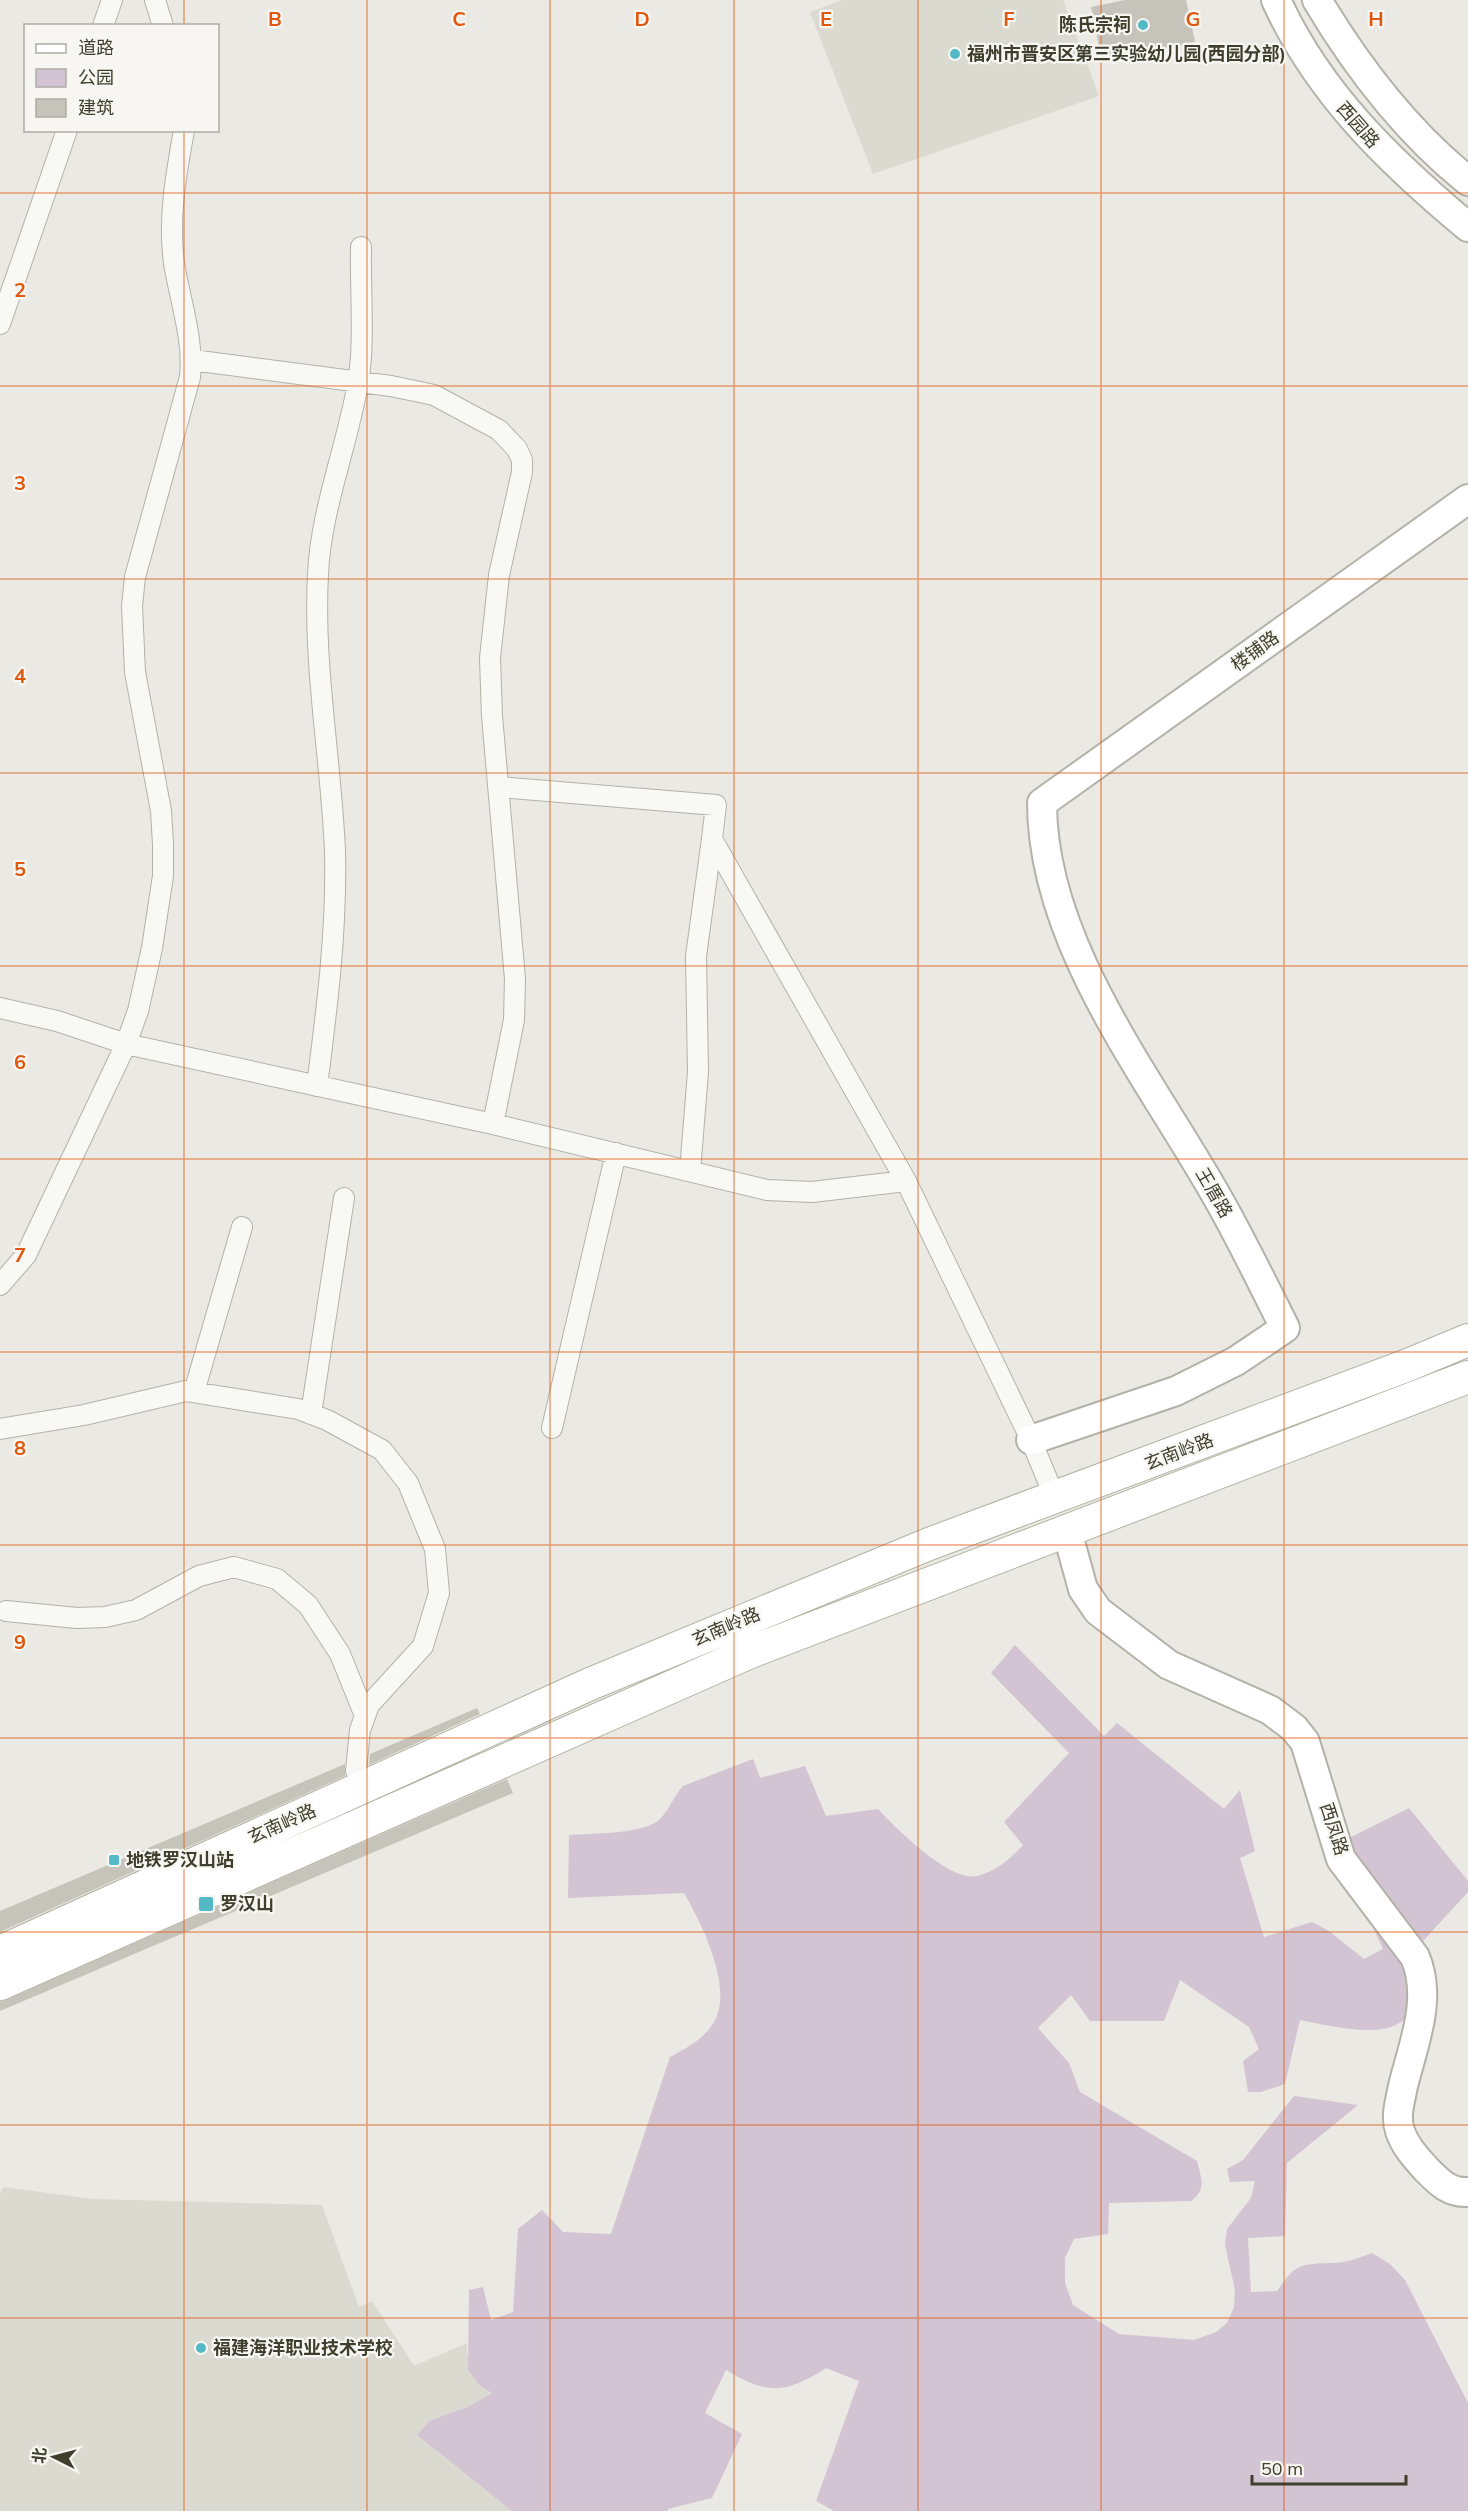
<svg xmlns="http://www.w3.org/2000/svg" width="1468" height="2511" font-family="Mulish,'Noto Sans SC',sans-serif">
<style>
.built{fill:#dbdad1}
.green{fill:#d3c4d3}
.building{fill:#c6c4ba}
.lines{fill:none;stroke-linecap:round;stroke-linejoin:round}
.street-casing{stroke:#b4b2a8;stroke-width:22}
.secondary-casing{stroke:#b4b2a8;stroke-width:32}
.primary-casing{stroke:#b4b2a3;stroke-width:34}
.street{stroke:#f8f8f5;stroke-width:20}
.secondary{stroke:#fff;stroke-width:28}
.primary{stroke:#fff;stroke-width:32}
.grid{fill:none;stroke:#e0580e;stroke-width:1.5;stroke-opacity:0.55}
.poi-dot{fill:#53b9c4;stroke:#f7f6f2;stroke-width:2}
.labels{text-anchor:middle;stroke-width:4.5;stroke-linejoin:round;paint-order:stroke}
.poi-label{font-size:18px;font-weight:bold;fill:#403e2c;stroke:#f7f6f2;text-anchor:start}
.street-label{font-size:18px;fill:#403e2c;stroke:#f7f6f2}
.grid-label{font-size:20px;text-anchor:middle;font-weight:bold;fill:#e0580e;stroke:#f7f6f2;stroke-width:4.5;stroke-linejoin:round;paint-order:stroke}
</style>
<rect width="100%" height="100%" fill="#eae9e3"/>
<!-- built -->
<path class="built" d="M842,0h221l36,96 -226,78 -63,-162z
M3,2187l90,12 229,6 37,102 13,-6 42,65 53,-23v11l12,31 14,7 -26,15 -38,14 -12,14 95,76h-512v-317z"/>
<!-- green -->
<path class="green" d="M1015,1645l89,91 13,-13 107,86 16,-19 15,61 -15,7 24,79 48,-15 17,9 35,28 19,-10 -48,-104 74,-37 59,73v11l-56,61c0,13 4,46 0,56 -16,36 -83,16 -112,11l-15,64 -24,8h-13l-5,-31 16,-12 -10,-22 -69,-47 -16,41h-74l-19,-26 -33,33 31,35 11,29 117,69c4,17 10,28 -6,40l-82,2 -1,31 -34,5 -9,19v25l8,22 46,29 75,6 22,-8 11,-9 7,-16 1,-17 -10,-45 2,-16 24,-31 4,-17 -25,1 -3,-13 16,-9 51,-64 64,9 -71,58 -2,73 -37,2 3,54 26,-1c19,-27 22,-27 54,-28 14,0 28,-5 41,-10l18,11 15,16 63,123v108h-634l-18,-10 43,-120 -33,-13c-40,26 -59,27 -100,2l-21,43 37,21 -30,64 -44,11v2h-156l-95,-76 12,-14 38,-14 25,-14 -13,-8 -11,-15 1,-80 14,-3 8,33 22,-8 5,-83 24,-19 21,22 48,2 59,-177c16,-8 33,-18 43,-33 22,-34 -11,-100 -29,-131l-116,5 1,-63c23,-2 77,0 92,-17 9,-10 13,-22 22,-32l70,-27 7,19 45,-12 21,50 52,-7c18,19 71,73 99,67 20,-5 33,-17 46,-31l-19,-23 65,-69 -78,-80z"/>
<!-- building -->
<path class="building" d="M1125,0h61l9,42 -93,20 -11,-55z
M477,1708l3,6 -111,51 1,-11z
M345,1764v12l-345,156v-21z
M507,1779l6,14 -513,218v-9z"/>
<g class="lines">
<defs>
<path id="street" d="M155,0l8,26
M103,26l9,-26
M0,324l67,-194
M192,360l199,26 43,9 65,35 18,19 5,11v12l-23,103 -9,83 2,58 23,263 -1,41 -21,104
M500,787l216,18 -4,34 194,342 125,259 24,58
M0,1008l57,13 69,23 367,80 274,66 45,2 94,-11
M317,1086c10,-78 20,-156 18,-235 -4,-92 -22,-185 -17,-277 3,-65 29,-127 40,-191 7,-40 2,-94 3,-136
M690,1171l8,-99 -2,-116 16,-117
M0,1285l26,-30 100,-211 12,-33 14,-63 11,-72v-32l-2,-33 -26,-139 -3,-66 3,-29 55,-200c4,-38 -10,-76 -16,-114 -6,-45 2,-88 10,-133
M194,1392l48,-165
M311,1414l33,-216
M552,1428l64,-275
M0,1429l84,-14 102,-24 112,18 29,11 55,30 26,33 27,66 4,44 -16,53 -54,59 -9,25 -4,41
M6,1611l71,7 28,-1 31,-7 63,-34 35,-9 43,12 31,26 32,49 25,62"/>
<path id="secondary" d="M1276,0c43,94 114,162 192,227
M1317,0c40,67 90,132 151,181
M1031,1440l145,-49 60,-30 49,-33c-21,-42 -42,-85 -65,-126 -67,-120 -178,-256 -178,-399l426,-304
M1067,1531l16,58 15,22 71,54 101,45 24,18 11,14 36,117 74,98c18,42 -2,88 -12,129 -3,16 -8,30 -3,45 5,15 16,27 26,38 13,13 23,24 42,23"/>
<path id="primary" d="M0,1952l590,-268 339,-140 479,-179 60,-25
M0,1984l748,-331 720,-276"/>
</defs>
<!-- street casing -->
<use href="#street" class="street-casing"/>
<!-- secondary casing -->
<use href="#secondary" class="secondary-casing"/>
<!-- primary casing -->
<use href="#primary" class="primary-casing"/>
<!-- street -->
<use href="#street" class="street"/>
<!-- secondary -->
<use href="#secondary" class="secondary"/>
<!-- primary -->
<use href="#primary" class="primary"/>
</g>
<!-- grid -->
<path class="grid" d="M184,0v26M367,0v2511M550,0v2511M734,0v2511M918,0v2511M1101,0v2511M1284,0v2511M184,130v2381M0,193h1468M0,386h1468M0,579h1468M0,773h1468M0,966h1468M0,1159h1468M0,1352h1468M0,1545h1468M0,1738h1468M0,1932h1468M0,2125h1468M0,2318h1468"/>
<!-- markers -->
<g class="poi-dot">
<circle cx="1143" cy="25" r="6"/>
<circle cx="955" cy="54" r="6"/>
<rect x="108" y="1854" width="12" height="12" rx="3"/>
<rect x="198" y="1896" width="16" height="16" rx="3"/>
<circle cx="201" cy="2348" r="6"/>
</g>
<g class="labels">
<!-- poi labels -->
<g class="poi-label">
<text x="1131" y="31" text-anchor="end">陈氏宗祠</text>
<text x="967" y="60">福州市晋安区第三实验幼儿园(西园分部)</text>
<text x="126" y="1866">地铁罗汉山站</text>
<text x="220" y="1910">罗汉山</text>
<text x="213" y="2354">福建海洋职业技术学校</text>
</g>
<!-- street labels -->
<g class="street-label">
<text transform="translate(1358 125) rotate(49)" y="6">西园路</text>
<text transform="translate(1255 651) rotate(-36)" y="6">楼铺路</text>
<text transform="translate(1214 1193) rotate(60)" y="6">王厝路</text>
<text transform="translate(1179 1452) rotate(-21)" y="6">玄南岭路</text>
<text transform="translate(726 1627) rotate(-23)" y="6">玄南岭路</text>
<text transform="translate(282 1824) rotate(-24)" y="6">玄南岭路</text>
<text transform="translate(1334 1829) rotate(72)" y="6">西凤路</text>
</g>
</g>
<g class="grid-label">
<text x="275" y="26">B</text>
<text x="459" y="26">C</text>
<text x="642" y="26">D</text>
<text x="826" y="26">E</text>
<text x="1009" y="26">F</text>
<text x="1193" y="26">G</text>
<text x="1376" y="26">H</text>
<text x="20" y="297">2</text>
<text x="20" y="490">3</text>
<text x="20" y="683">4</text>
<text x="20" y="876">5</text>
<text x="20" y="1069">6</text>
<text x="20" y="1262">7</text>
<text x="20" y="1455">8</text>
<text x="20" y="1649">9</text>
</g>
<!-- legend -->
<rect x="24" y="24" width="195" height="108" fill="#f7f6f2" stroke="#aeaca3" stroke-width="1.5"/>
<rect x="36" y="44" width="30" height="9" fill="#ffffff" stroke="#aeaca3" stroke-width="1.5"/>
<text x="78" y="54" font-size="18" fill="#403e2c">道路</text>
<rect x="36" y="69" width="30" height="18" fill="#d3c4d3" stroke="#aeaca3" stroke-width="1.5"/>
<text x="78" y="84" font-size="18" fill="#403e2c">公园</text>
<rect x="36" y="99" width="30" height="18" fill="#c6c4ba" stroke="#aeaca3" stroke-width="1.5"/>
<text x="78" y="114" font-size="18" fill="#403e2c">建筑</text>
<!-- north arrow -->
<g transform="translate(54 2457) rotate(276)" stroke="#f7f6f2" stroke-width="4.5" paint-order="stroke">
<path d="M0-4.5L10 22L0 15L-10 22Z" fill="#403e2c"/>
<text y="-9" font-size="16" font-weight="bold" text-anchor="middle" fill="#403e2c">北</text>
</g>
<!-- scale -->
<path d="M1252 2475v9h154v-9" fill="none" stroke="#403e2c" stroke-width="3"/>
<text x="1261" y="2475" font-size="18" fill="#403e2c" stroke="#f7f6f2" stroke-width="4.5" paint-order="stroke">50 m</text>
</svg>
